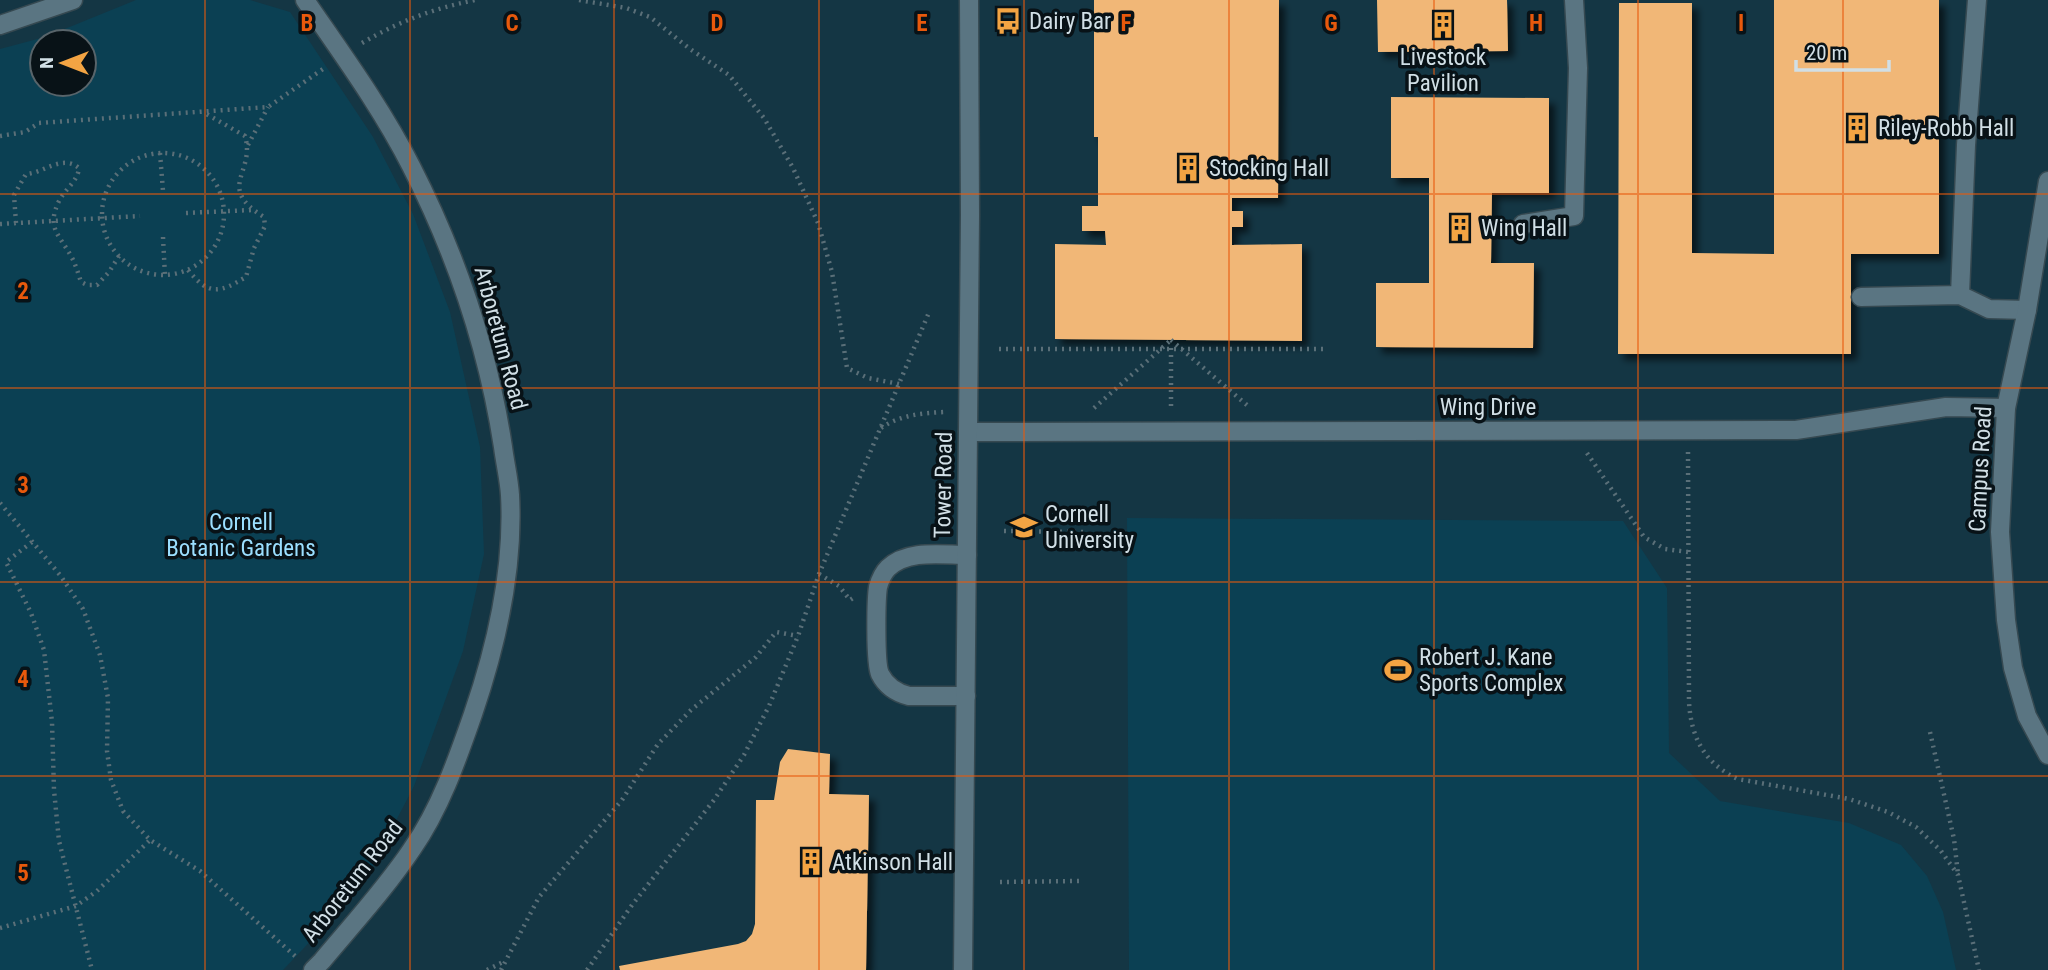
<svg xmlns="http://www.w3.org/2000/svg" width="2048" height="970" font-family="'Roboto Condensed',sans-serif">
<style>
.built{fill:#143644;fill-rule:evenodd}
.green{fill:#0b4053;fill-rule:evenodd}
.building{fill:#f1b777;filter:url(#shadow)}
.lines{fill:none;stroke-linecap:round;stroke-linejoin:round}
.service-casing{stroke:#364951;stroke-width:21}
.minor-casing{stroke:#364951;stroke-width:21}
.tertiary-casing{stroke:#364951;stroke-width:21}
.path{stroke:#5a6f78;stroke-width:4.5;stroke-dasharray:2 5;stroke-linecap:butt}
.service{stroke:#5a7582;stroke-width:18}
.minor{stroke:#5a7582;stroke-width:18}
.tertiary{stroke:#5a7582;stroke-width:18}
.grid{fill:none;stroke:#e8590c;stroke-width:2;stroke-opacity:0.55}
.labels{text-anchor:middle;stroke-width:7;stroke-linejoin:round;paint-order:stroke}
.poi-label{font-size:23px;fill:#d1dfe6;stroke:#081217;text-anchor:start}
.street-label{font-size:23px;fill:#d1dfe6;stroke:#081217}
.park-label{font-size:23px;fill:#9bdfff;stroke:#081217}
.grid-label{font-size:23px;text-anchor:middle;font-weight:bold;fill:#e8590c;stroke:#081217;stroke-width:7;stroke-linejoin:round;paint-order:stroke}
</style>
<defs>
<filter id="shadow"><feDropShadow dx="6" dy="6" stdDeviation="3.5" flood-color="#0009"/></filter>
</defs>
<rect width="100%" height="100%" fill="#122c36"/>
<!-- built -->
<path class="built" d="M0,0h2048v970h-2048zM42,42h42v42h-42z"/>
<!-- green -->
<path class="green" d="M136,0h114l40,12 83,125 40,77 37,98 30,135 4,107 -21,97 -49,135 -53,102 -78,82h-283v-921l45,-12zM42,42h42v42h-42z
M1127,518l496,3 44,67 2,165 51,48 129,22 52,22 26,31 16,36 13,58h-827z"/>
<!-- building -->
<path class="building" d="M1094,0h185l-1,198h-46v13h11v16h-11v18l70,-1v97l-247,-2v-95l51,1 -1,-14h-23v-25h16v-69h-4z
M1377,0h130l1,51 -130,1z
M1774,0h165v254h-88v100h-233l1,-351h73v250l82,1z
M1391,97l158,1v95h-57l-1,70h43l-1,85 -157,-1v-64h53v-105h-38z
M788,749l42,5 -1,40 40,1 -3,175h-246l-1,-4 119,-22 8,-3 6,-7 3,-10 1,-124h18l6,-38z"/>
<g class="lines">
<defs>
<path id="service" d="M1977,0l-11,145 -6,150 29,14 38,1
M1523,224l51,-8 4,-148 -4,-68
M1861,297l99,-2
M966,696h-57c-12,-3 -23,-10 -29,-22 -5,-11 -4,-74 -2,-87 2,-7 5,-14 10,-19 20,-19 54,-13 79,-13"/>
<path id="minor" d="M305,0c37,54 76,107 106,166 45,88 77,183 92,281 2,16 6,32 7,48 4,74 -13,149 -37,219 -16,46 -33,95 -61,135 -26,39 -60,76 -90,112l-9,9
M968,432l828,-2 150,-23 60,1"/>
<path id="tertiary" d="M0,25l73,-25
M2048,181l-21,129 -21,98 -6,124 6,88 7,48 14,48 21,39
M963,970l7,-755 -1,-215"/>
</defs>
<!-- service casing -->
<use href="#service" class="service-casing"/>
<!-- minor casing -->
<use href="#minor" class="minor-casing"/>
<!-- tertiary casing -->
<use href="#tertiary" class="tertiary-casing"/>
<!-- path -->
<path class="path" d="M579,0l47,8 24,9 40,32 39,26 35,43 29,50 25,55 14,49 15,96 21,10 31,6
M362,43c38,-22 70,-34 113,-43
M0,136l25,-4 14,-9 229,-16 55,-38
M248,145l20,-38
M160,153l3,38
M102 214a61 61 0 1 1 122 0a61 61 0 1 1-122 0Z
M186,213l66,-3
M16,223l-2,-28 12,-21c18,-1 36,-20 53,-6 -1,13 -14,21 -20,33 -13,27 0,33 12,55 5,9 7,17 10,26l6,3h10l12,-13 10,-16
M0,224l140,-8
M163,237l2,39
M188,270c21,26 31,23 58,7l8,-29 11,-22 -1,-9c-49,-30 -8,-44 -19,-81l-42,-24
M1171,340l77,66
M1171,348v61
M999,349h327
M1094,408l77,-68
M881,428c19,-13 41,-15 64,-16
M1688,452l1,250c2,36 16,62 49,77l111,20 39,13 28,15 25,24 17,24 21,95
M1587,453l57,84 21,12 23,3
M0,503l60,72 23,34 17,46 8,43 -1,53 4,29 12,31 27,29 50,31 95,85
M1004,531l82,1
M32,542l-26,20 25,51 13,37 8,72 2,68 5,51 33,129
M819,574l20,12 11,14 3,-2
M1930,732l24,107 4,35
M1000,882l79,-1
M0,928l76,-22 21,-15 52,-50
M487,970l18,-9
M501,970l38,-73 83,-97 36,-56 33,-34 65,-53 20,-25 22,4
M587,970l45,-65 82,-105 30,-45 25,-49 29,-70 21,-62 111,-264"/>
<!-- service -->
<use href="#service" class="service"/>
<!-- minor -->
<use href="#minor" class="minor"/>
<!-- tertiary -->
<use href="#tertiary" class="tertiary"/>
</g>
<!-- grid -->
<path class="grid" d="M205,0v970M410,0v970M614,0v970M819,0v970M1024,0v970M1229,0v970M1434,0v970M1638,0v970M1843,0v970M0,194h2048M0,388h2048M0,582h2048M0,776h2048"/>
<!-- icons -->
<defs>
<symbol id="bus-bare" viewBox="-9 -9 18 18"><path d="M-5-6H5V4H4V6H2V4H-2V6H-4V4H-5ZM-3.5-4V0h7V-4ZM-3.5 1.2v1.5H-2V1.2ZM2 1.2v1.5H3.5V1.2Z" fill="#f3a443" stroke="#081217" stroke-width="2.5" paint-order="stroke"/></symbol>
<symbol id="building-bare" viewBox="-9 -9 18 18"><path d="M-4-6H4V6H1V3H-1V6H-4ZM-2.5-4.3h1.7v1.8h-1.7ZM.8-4.3h1.7v1.8H.8ZM-2.5-1h1.7V.8h-1.7ZM.8-1h1.7V.8H.8Z" fill="#f3a443" stroke="#081217" stroke-width="2.5" paint-order="stroke"/></symbol>
<symbol id="university-bare" viewBox="-9 -9 18 18"><path d="M0-5L7-2L0 1L-7-2ZM-4 1L0 2.5L4 1V4Q0 6-4 4Z" fill="#f3a443" stroke="#081217" stroke-width="2.5" paint-order="stroke"/></symbol>
<symbol id="stadium-bare" viewBox="-9 -9 18 18"><path d="M0-5a6.5 5 0 1 0 0 10a6.5 5 0 1 0 0-10ZM-3.5-1.8h7v3.6h-7Z" fill="#f3a443" stroke="#081217" stroke-width="2.5" paint-order="stroke"/></symbol>
</defs>
<g fill-rule="evenodd">
<use href="#bus-bare" x="989" y="2" width="38" height="38"/>
<use href="#building-bare" x="1424" y="6" width="38" height="38"/>
<use href="#building-bare" x="1838" y="109" width="38" height="38"/>
<use href="#building-bare" x="1169" y="149" width="38" height="38"/>
<use href="#building-bare" x="1441" y="209" width="38" height="38"/>
<use href="#university-bare" x="1005" y="508" width="38" height="38"/>
<use href="#stadium-bare" x="1379" y="651" width="38" height="38"/>
<use href="#building-bare" x="792" y="843" width="38" height="38"/>
</g>
<g class="labels">
<!-- poi labels -->
<g class="poi-label">
<text x="1029" y="29">Dairy Bar</text>
<text x="1443" y="65" text-anchor="middle">Livestock<tspan x="1443" dy="26">Pavilion</tspan></text>
<text x="1878" y="136">Riley-Robb Hall</text>
<text x="1209" y="176">Stocking Hall</text>
<text x="1481" y="236">Wing Hall</text>
<text x="1045" y="522">Cornell<tspan x="1045" dy="26">University</tspan></text>
<text x="1419" y="665">Robert J. Kane<tspan x="1419" dy="26">Sports Complex</tspan></text>
<text x="832" y="870">Atkinson Hall</text>
</g>
<!-- street labels -->
<g class="street-label">
<text transform="translate(501 338) rotate(75)" y="8">Arboretum Road</text>
<text x="1488" y="415">Wing Drive</text>
<text transform="translate(1980 469) rotate(-87)" y="8">Campus Road</text>
<text transform="translate(943 485) rotate(-89)" y="8">Tower Road</text>
<text transform="translate(352 881) rotate(-52)" y="8">Arboretum Road</text>
</g>
<!-- park labels -->
<g class="park-label">
<text x="241" y="530">Cornell<tspan x="241" dy="26">Botanic Gardens</tspan></text>
</g>
</g>
<g class="grid-label">
<text x="307" y="31">B</text>
<text x="512" y="31">C</text>
<text x="717" y="31">D</text>
<text x="922" y="31">E</text>
<text x="1126" y="31">F</text>
<text x="1331" y="31">G</text>
<text x="1536" y="31">H</text>
<text x="1741" y="31">I</text>
<text x="23" y="299">2</text>
<text x="23" y="493">3</text>
<text x="23" y="687">4</text>
<text x="23" y="881">5</text>
</g>
<!-- north arrow -->
<g transform="translate(63 63) rotate(270)"><circle r="33" fill="#081217" stroke="#58646a" stroke-width="2"/>
<path d="M0-5L12 26L0 18L-12 26Z" fill="#f3a443"/>
<text y="-10" font-size="19" font-weight="bold" text-anchor="middle" fill="#d1dfe6">N</text>
</g>
<!-- scale -->
<path d="M1796 60v10h93v-10" fill="none" stroke="#d1dfe6" stroke-width="3.5"/>
<text x="1806" y="60" font-size="21" fill="#d1dfe6" stroke="#081217" stroke-width="5" paint-order="stroke">20 m</text>
</svg>
